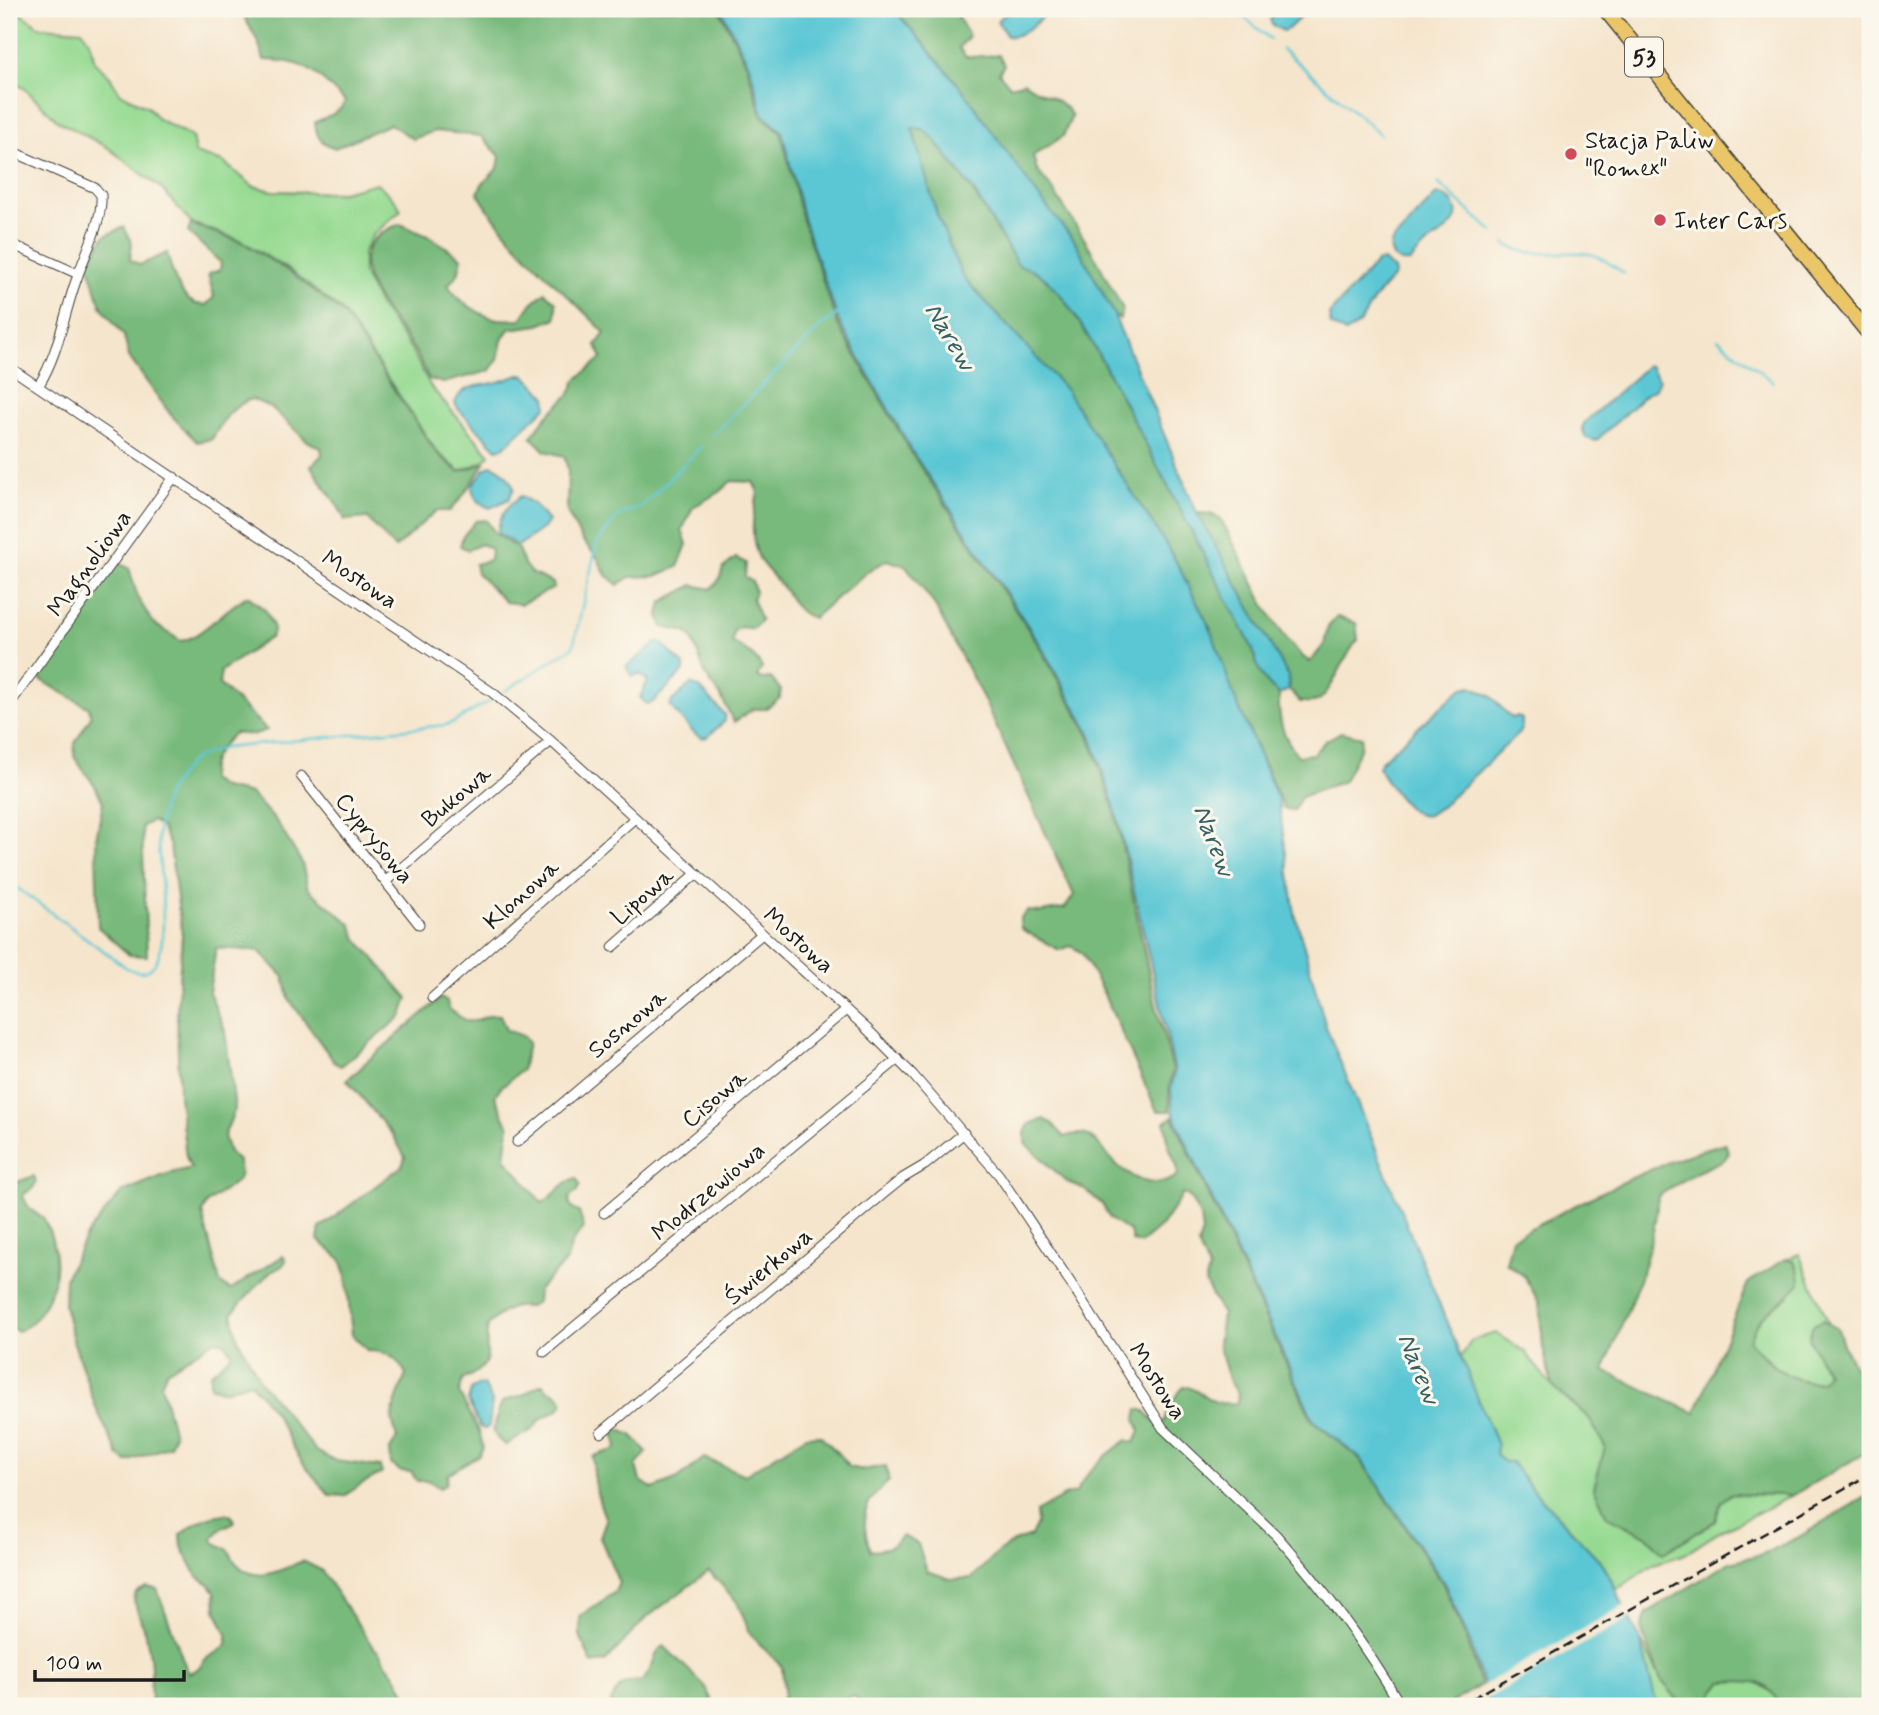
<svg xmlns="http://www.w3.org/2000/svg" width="1879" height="1715" font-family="Mynerve,sans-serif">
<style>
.green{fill:#96da92;stroke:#597b57;stroke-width:2}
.forest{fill:#78ba7c;stroke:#4a6b4c;stroke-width:2}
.water{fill:#5bc7d4;stroke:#3c7278;stroke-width:2}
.pier{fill:#f5e5cc}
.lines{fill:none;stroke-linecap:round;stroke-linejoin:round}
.stream{stroke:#5bc7d4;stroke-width:2.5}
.street-casing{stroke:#3d3a36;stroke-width:11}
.primary-casing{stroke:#3d3a36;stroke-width:17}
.street{stroke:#fff;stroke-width:9}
.primary{stroke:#eac669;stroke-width:14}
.rail{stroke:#1c1c1c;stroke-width:2.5;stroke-dasharray:10 5;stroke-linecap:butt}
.poi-dot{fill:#d1495b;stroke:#fbf7ec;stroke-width:2.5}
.labels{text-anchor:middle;stroke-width:6;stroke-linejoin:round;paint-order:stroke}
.shield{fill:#fbf7ec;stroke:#5f5e5a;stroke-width:2}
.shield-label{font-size:23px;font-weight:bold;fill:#1c1c1c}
.poi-label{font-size:24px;fill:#1c1c1c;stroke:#fbf7ec;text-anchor:start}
.street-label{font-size:24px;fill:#1c1c1c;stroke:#fbf7ec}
.water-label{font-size:26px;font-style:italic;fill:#356066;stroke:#fbf7ec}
</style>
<rect width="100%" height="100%" fill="#fbf7ec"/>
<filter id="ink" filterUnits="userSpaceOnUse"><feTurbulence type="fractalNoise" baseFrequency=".0143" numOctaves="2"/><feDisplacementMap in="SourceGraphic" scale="14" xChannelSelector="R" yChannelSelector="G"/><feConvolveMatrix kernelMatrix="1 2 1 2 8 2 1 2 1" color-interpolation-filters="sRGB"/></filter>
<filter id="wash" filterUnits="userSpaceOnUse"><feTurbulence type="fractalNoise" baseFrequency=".00686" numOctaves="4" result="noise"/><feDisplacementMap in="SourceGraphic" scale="28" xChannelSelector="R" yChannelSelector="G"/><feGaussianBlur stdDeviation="1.57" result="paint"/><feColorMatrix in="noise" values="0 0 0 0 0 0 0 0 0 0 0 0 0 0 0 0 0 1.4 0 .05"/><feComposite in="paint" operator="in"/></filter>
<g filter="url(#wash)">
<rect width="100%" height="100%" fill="#f5e5cc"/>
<!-- green -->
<path class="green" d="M9,9h5l26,18 42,3 8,13 5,19 15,15 10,16 28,14 10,12 34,18 3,16 28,9 30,24 20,5 65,2 39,-10 18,17 6,10 -28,25 -10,18v20l16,32 32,44 20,38 59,68 -6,6 -24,10 -23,-19 -93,-139 -52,-41 -50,-31 -51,-18 -29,-34 -55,-42 -49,-26 -34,-33 -15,-8z
M1799,1254l30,70 -7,-4 -13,19 18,34 -6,8c-31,4 -53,-19 -72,-40 7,-22 20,-33 40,-44l4,-37h-10z
M1496,1333l28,18 28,35 37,32 17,29 -12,41 13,28 41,21 15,16 52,-32 6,-19 9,-8 63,1 -74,37 -34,22 -31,10 -38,26 -13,-26 -70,-74 -21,-28h-8l-8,-7 1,-10 -37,-87 12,-18z
M1640,1639l21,41 22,26h-26z
M1753,1680l22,14 4,12h-62l-4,-13 9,-11z"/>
<!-- forest -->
<path class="forest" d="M240,9h479l28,56 14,50 20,17 22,89 35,104 76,132 122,184 53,94 26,77 40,190 18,68 -4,19 1,22h-13l-53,-117 -22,-41 -11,-7 -12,4 -38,-21 -1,-10 7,-8 14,1 24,-4 9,-13 -91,-197 -49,-94 -28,-38 -19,-6 -19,11 -55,47c-16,-5 -20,-16 -30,-30 -6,-9 -20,-21 -24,-30 -10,-22 -6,-44 -1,-66l-5,-10 -22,-1 -11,11 -27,15 -11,23 5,14 -9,23 -22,9 -26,1 -12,8 -12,-10 -9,-18 -15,-17 -15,-28 1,-43 -4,-13 -19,-5 -14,-14 16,-21 23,-22 6,-14 26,-22 -6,-13 9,-12c-40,-42 -99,-90 -127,-140l4,-9 16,-16 2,-12 -19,-20 -46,-5 -22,8 -23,-15 -55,24c-14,-5 -19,-10 -20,-26 11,-5 26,-9 30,-21 -30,-28 -37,-41 -81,-41l-6,-18z
M894,9h21l12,4 4,-4h32l-5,8 11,19 -10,12 7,9 33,-2 5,10 -5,8 11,13 14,-4c19,16 33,11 48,34l-9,20 -30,20 4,14 16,20 39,61 31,58 -3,10 -6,-4 -38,-72 -37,-46 -77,-108z
M912,128l11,1 12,11 37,50 46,75c4,2 11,3 15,5 28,14 57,70 72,96l147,281c6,22 8,32 27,47 -1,25 3,42 19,62l15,-2 12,-13 16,-9 21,5 -2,12 -16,32 -43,16 -7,13 -10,-1 -49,-110 -24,-69 -39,-76 -106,-164 -104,-114 -25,-61z
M191,224l51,18 49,31 52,40 93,139 23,20 26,-9 -23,34 -12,14h-14l-41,37 -28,-30 -22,2c-8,-20 -24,-35 -34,-54l11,-11 -1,-7 -14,-7 -35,-33 -20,-9c-20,6 -30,23 -40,40l-15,3 -26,-27 -42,-58 -5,-21 -23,-30 -13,-43 16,-27 20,-9 8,16 -2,17 10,5 27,-12c4,15 11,43 27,50 4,2 8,1 12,2l8,-8 -6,-23 12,-4 1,-7 -33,-31z
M400,224l32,14 30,20 -4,16 -10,11c9,15 33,32 50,34 7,1 15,0 23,0l11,-16 13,-11 11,10v16l-17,7 -30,4 -7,11 -4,19 -9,12 -46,12 -14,-4c-6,-12 -11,-24 -18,-34 -27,-38 -83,-94 -11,-121z
M1197,513l13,1 10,4c25,42 51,117 90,144l14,-17 4,-18 9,-10 19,6 2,17c-14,14 -26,54 -41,61 -5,2 -12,1 -17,1l-11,-12 -1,-14z
M486,520l10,14 22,15 6,15 7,9 22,10 1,5 -33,16 -16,-2 -28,-29 -2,-9 15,-4 1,-11 -10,-5 -13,6 -8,-4 3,-10 13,-15z
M736,558l10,5 -1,14 7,4 3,11 -3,7 9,21 -8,9 -12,-2 -7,4 -2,12c11,4 25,14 30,25l-5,8 5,3 9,-1 10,12 -1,8 -15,11h-12l-19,13 -14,-27 -14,-19 -14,-38 -6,-6 -23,-5 -4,-12 3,-13 31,-17 18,4 8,-9 4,-12z
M118,563l11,5 9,30 15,25 28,18c20,-3 45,-34 67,-45l18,15 8,17 -3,9 -50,34 -2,13 48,46 -15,5 -18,-2c-15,15 -25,26 -24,47l13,8 28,6 26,28 25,41 6,26 43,35 6,15 51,59 -6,18 -61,50 -6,-3 -46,-64 -5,-22 -25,-26 -43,-3 -7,44 16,39 10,78 -11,27 5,16 9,9 2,13 -3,7 -30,22 -5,10 18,69 10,8 53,-34 3,5 -4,5 -14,8 -36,39 5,24 25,47 54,67 20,10 44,6 2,6 -19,10 -19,13 -15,-1 -28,-34 -27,-49 -24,-30 -26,9 -14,-5v-12l22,-20 -7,-11 -10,-3 -48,31 -6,13 13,51 -4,11 -43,16 -8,-6 -23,-48 -23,-68 -9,-35 1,-27 22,-44 35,-42 45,-18 24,-6 -5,-11 -7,-61 -2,-84 5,-77 -12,-89 -9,-19 -9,-6 -10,5 5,130 -18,-1 -31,-28 -2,-88 7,-37 -8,-16 -21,-29 1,-14 16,-27 -2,-8 -48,-28 -2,-9z
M441,998l6,4 2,7 17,12c13,2 21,-8 34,-6l6,15 17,6 5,7 -6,27 -22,18 -5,8 14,31 -4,31 37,45c13,-7 20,-21 34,-25l4,6 -3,7 -7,5c-2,9 1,13 9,16l5,16 -12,14 -5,18 -29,30 -1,12 -8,5c-18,-3 -29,6 -41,18 -6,28 12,38 -25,54l-4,14 21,40 3,15 -4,7 -31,19 -2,10 -6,4 -11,-7h-12l-6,-9 -11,-1 -9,-7 -1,-14 7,-11 -5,-19 2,-13 12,-33c-9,-17 -20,-23 -38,-23l-16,-16 -6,-61 -5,-15 -23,-19 2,-12 82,-62 3,-9 -12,-22 -46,-55c6,-7 13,-9 17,-16z
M1173,1117l139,303 48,39 83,125 25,59 13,42 -35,21h-583l-9,-10 -14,5 -5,5h-53l2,-16 -2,-23 -31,-32 -14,-33 -28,-31 -63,47 -41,44 -13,2 -12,-28v-20l35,-24 4,-9 -19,-46 6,-17c-10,-25 -12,-36 -13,-63 8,-5 16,-4 24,-9l-4,-21 19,8 15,17 -11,14 4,14 13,9 25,-10 26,-21 41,17 61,-39 14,-1 20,20 9,12 14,3 23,-4 3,15c-28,24 -28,35 -19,70l20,-4 13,-11 15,8 9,27 24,8 21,-1c19,-19 32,-35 59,-42l6,-12 -1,-12 30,-17 10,-2c11,-24 30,-38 51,-53l8,3 5,-12 -4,-12 2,-10 7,2 10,11h9l10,-23 10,-13c24,7 23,20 53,17l1,-10 -8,-11 -12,-38 4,-30 -17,-31 4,-13 -11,-25 4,-13 -2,-16 -11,-20 -6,-2 -21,31 -21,18 -9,-2 -2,-9 -20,-13 -8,-15 -18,-15 -17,-7 -42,-39v-10l4,-9 15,-5 9,5 11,13c8,-3 14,-4 22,-2 10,3 18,16 24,23 18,20 45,35 68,17l-1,-9 -8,-19 -4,-25z
M1725,1143l4,10 -5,7 -27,12 -39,24c-4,62 -33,117 -54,175l91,42 53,-130 35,-23h10l6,12 1,11c-18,23 -42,27 -51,58 19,21 41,45 72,40l6,-8 -18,-34 3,-13 10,-6 16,9 6,18 26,49v54l-77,45 -63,-1 -9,8 -6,19 -52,32 -15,-16 -41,-21 -13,-28 11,-41 -16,-29 -37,-32 -9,-38 -4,-46 -15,-26 -18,-13 6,-25c68,-35 139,-74 213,-95z
M9,1173l8,9 17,-6 2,6 -3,6 -10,7c4,12 8,17 20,22 16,31 18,63 -2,93 -7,11 -12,17 -24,21l-8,-4z
M543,1384l4,6c11,2 23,12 9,21 -5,3 -10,4 -15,8 -4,4 -6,10 -11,12 -8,5 -16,8 -24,14 -7,-3 -11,-9 -13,-16 5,-7 3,-14 6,-21 5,-11 15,-9 24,-13 8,-4 12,-9 20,-11z
M1870,1494v212h-91c-9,-28 -31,-26 -57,-24l-9,11 4,13h-34l-22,-26 -20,-51 6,-16 83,-51 33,-8 34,-16z
M226,1514l6,2 2,6 -12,6 -9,9 1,5c4,3 11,5 14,8 4,4 5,11 9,14 21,22 43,5 66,-3l18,9 53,78c8,5 8,11 14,18 12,14 15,23 23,40h-255l-5,-3c-1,-12 0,-22 0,-33 0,-24 -10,-48 -17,-70l2,-7 10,-6 11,2 31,84c15,-5 9,-6 19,-15 7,-5 14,-6 20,-14v-10l-11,-24 -1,-18 -6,-8 -12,-8 -15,-29 -1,-12c15,-13 25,-19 45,-21z
M664,1646l40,39 11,21h-106c7,-18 13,-25 33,-25 12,-10 9,-26 22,-35z"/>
<!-- water -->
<path class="water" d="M721,9h173l68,80 77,108 37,46 38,72 83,198 91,163 1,14 -10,4c-19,-15 -21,-25 -27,-47l-147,-281c-15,-26 -44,-82 -72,-96 -4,-2 -10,-3 -15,-5l-45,-75 -38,-50 -12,-11 -11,-1 25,87 25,61 104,114 106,164 39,76 24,69 43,100 17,115 31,113 171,418 -1,10 8,7h7l22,28 70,74 37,75 17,67h-167l-20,-64 -26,-59 -83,-124 -47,-38 -141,-308 -2,-24 4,-18 -59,-259 -25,-77 -53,-94 -123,-185 -75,-132 -36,-103 -22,-90 -19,-17 -14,-49z
M1011,9h39c-12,11 -25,29 -43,27l-10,-15z
M1278,9h31l-21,20 -5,2 -11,-6 -2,-6z
M1437,194c6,1 10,4 15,8 16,20 -14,33 -26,43 -6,5 -11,11 -16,17 -13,2 -23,-7 -18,-20z
M1384,261l10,9 1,5c-5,7 -11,11 -16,18 -12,13 -15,33 -34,40l-14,-8 -2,-11 48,-52z
M1647,366h3l9,14 -4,9 -9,5 -50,47 -10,-3 -4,-10 3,-6z
M520,375h5l21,21 1,10 -44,42 -6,1 -39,-40 -3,-6c7,-20 26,-16 43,-21 8,-2 14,-5 22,-7z
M491,465c11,3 19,13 23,23l-5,11 -19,9c-11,-5 -17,-9 -18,-22l13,-17z
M521,496l13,8 14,17 -5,7 -25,18 -20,-13c0,-16 10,-28 23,-37z
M659,641l25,24v6l-32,32 -6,1 -6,-7 8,-16 -8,-7 -8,2 -6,-9z
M691,684l9,4 25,27v6l-18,16 -5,1 -7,-4 -25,-28 2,-5z
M1471,686l20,10 18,20 4,2 5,-2 4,3v8l-3,6 -77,73c-4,2 -10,7 -14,9 -18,6 -42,-35 -50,-48l4,-7 79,-71z
M481,1384l3,1 8,16 -3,25 -4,3 -5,-2 -12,-26 3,-11z"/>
<!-- pier -->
<path class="pier" d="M1627,1604l6,12 -148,84 -5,-13z"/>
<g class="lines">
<!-- stream -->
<path class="stream" d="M1234,9l36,30
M1282,49l99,86
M1438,183l55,49
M1505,243c24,18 56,6 85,11 11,2 24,13 34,19
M1718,339l55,43
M712,436l108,-109 17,-13
M505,691l68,-44 24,-104 21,-27 24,-10 59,-59
M9,882l118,86c55,28 31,-101 31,-127 -1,-13 4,-35 9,-47 3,-7 21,-31 27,-35 8,-5 21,-8 30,-11l222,-23 8,-3 36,-21"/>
</g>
</g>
<g filter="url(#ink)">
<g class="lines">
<defs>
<path id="street" d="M9,150l86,38 6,7c2,25 -16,59 -24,83 -13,35 -18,75 -38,107
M9,243l69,31
M9,367l484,326 58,48 315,287 47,47 86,100 77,116 87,137 113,107c46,52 90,111 125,171
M9,705l165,-228
M301,776l118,148
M386,881l165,-140
M613,947l83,-73
M432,998l203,-180
M517,1142l245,-208
M604,1213l242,-203
M544,1352l354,-293
M601,1433l281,-238 21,-17 22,-13 39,-32"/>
<path id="primary" d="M1605,9l265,326"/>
</defs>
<!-- street casing -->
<use href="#street" class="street-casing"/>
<!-- primary casing -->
<use href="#primary" class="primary-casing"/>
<!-- street -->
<use href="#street" class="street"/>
<!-- primary -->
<use href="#primary" class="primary"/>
<!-- rail -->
<path class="rail" d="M1459,1706l411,-232"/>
</g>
</g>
<!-- markers -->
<g class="poi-dot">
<circle cx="1571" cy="154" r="7"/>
<circle cx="1660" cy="220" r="7"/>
</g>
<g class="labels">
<!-- shield labels -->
<rect class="shield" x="1625" y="37.5" width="38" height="39" rx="5"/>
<g class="shield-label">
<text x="1644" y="65">53</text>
</g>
<!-- poi labels -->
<g class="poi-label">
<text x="1585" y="148">Stacja Paliw<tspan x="1585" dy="28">"Romex"</tspan></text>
<text x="1674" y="228">Inter Cars</text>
</g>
<!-- street labels -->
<g class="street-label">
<text transform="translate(89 563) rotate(-54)" y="8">Magnoliowa</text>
<text transform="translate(360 579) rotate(34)" y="8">Mostowa</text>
<text transform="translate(456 796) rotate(-40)" y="8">Bukowa</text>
<text transform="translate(375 838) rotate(51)" y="8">Cyprysowa</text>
<text transform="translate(521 894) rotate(-42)" y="8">Klonowa</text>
<text transform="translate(642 896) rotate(-41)" y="8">Lipowa</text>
<text transform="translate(799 940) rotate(42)" y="8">Mostowa</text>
<text transform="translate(627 1023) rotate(-40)" y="8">Sosnowa</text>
<text transform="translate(714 1098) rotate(-40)" y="8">Cisowa</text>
<text transform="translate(708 1191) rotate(-40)" y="8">Modrzewiowa</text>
<text transform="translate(768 1266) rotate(-40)" y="8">Świerkowa</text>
<text transform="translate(1158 1381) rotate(57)" y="8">Mostowa</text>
</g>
<!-- water labels -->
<g class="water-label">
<text transform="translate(951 336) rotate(59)" y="9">Narew</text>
<text transform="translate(1215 840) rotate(69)" y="9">Narew</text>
<text transform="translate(1420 1368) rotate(68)" y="9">Narew</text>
</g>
</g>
<!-- margin -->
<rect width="1879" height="1715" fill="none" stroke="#fbf7ec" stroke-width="35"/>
<!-- scale -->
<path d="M35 1670v10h149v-10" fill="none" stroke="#1c1c1c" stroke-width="3.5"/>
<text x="46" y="1670" font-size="21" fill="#1c1c1c" stroke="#fbf7ec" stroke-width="5" paint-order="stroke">100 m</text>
</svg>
